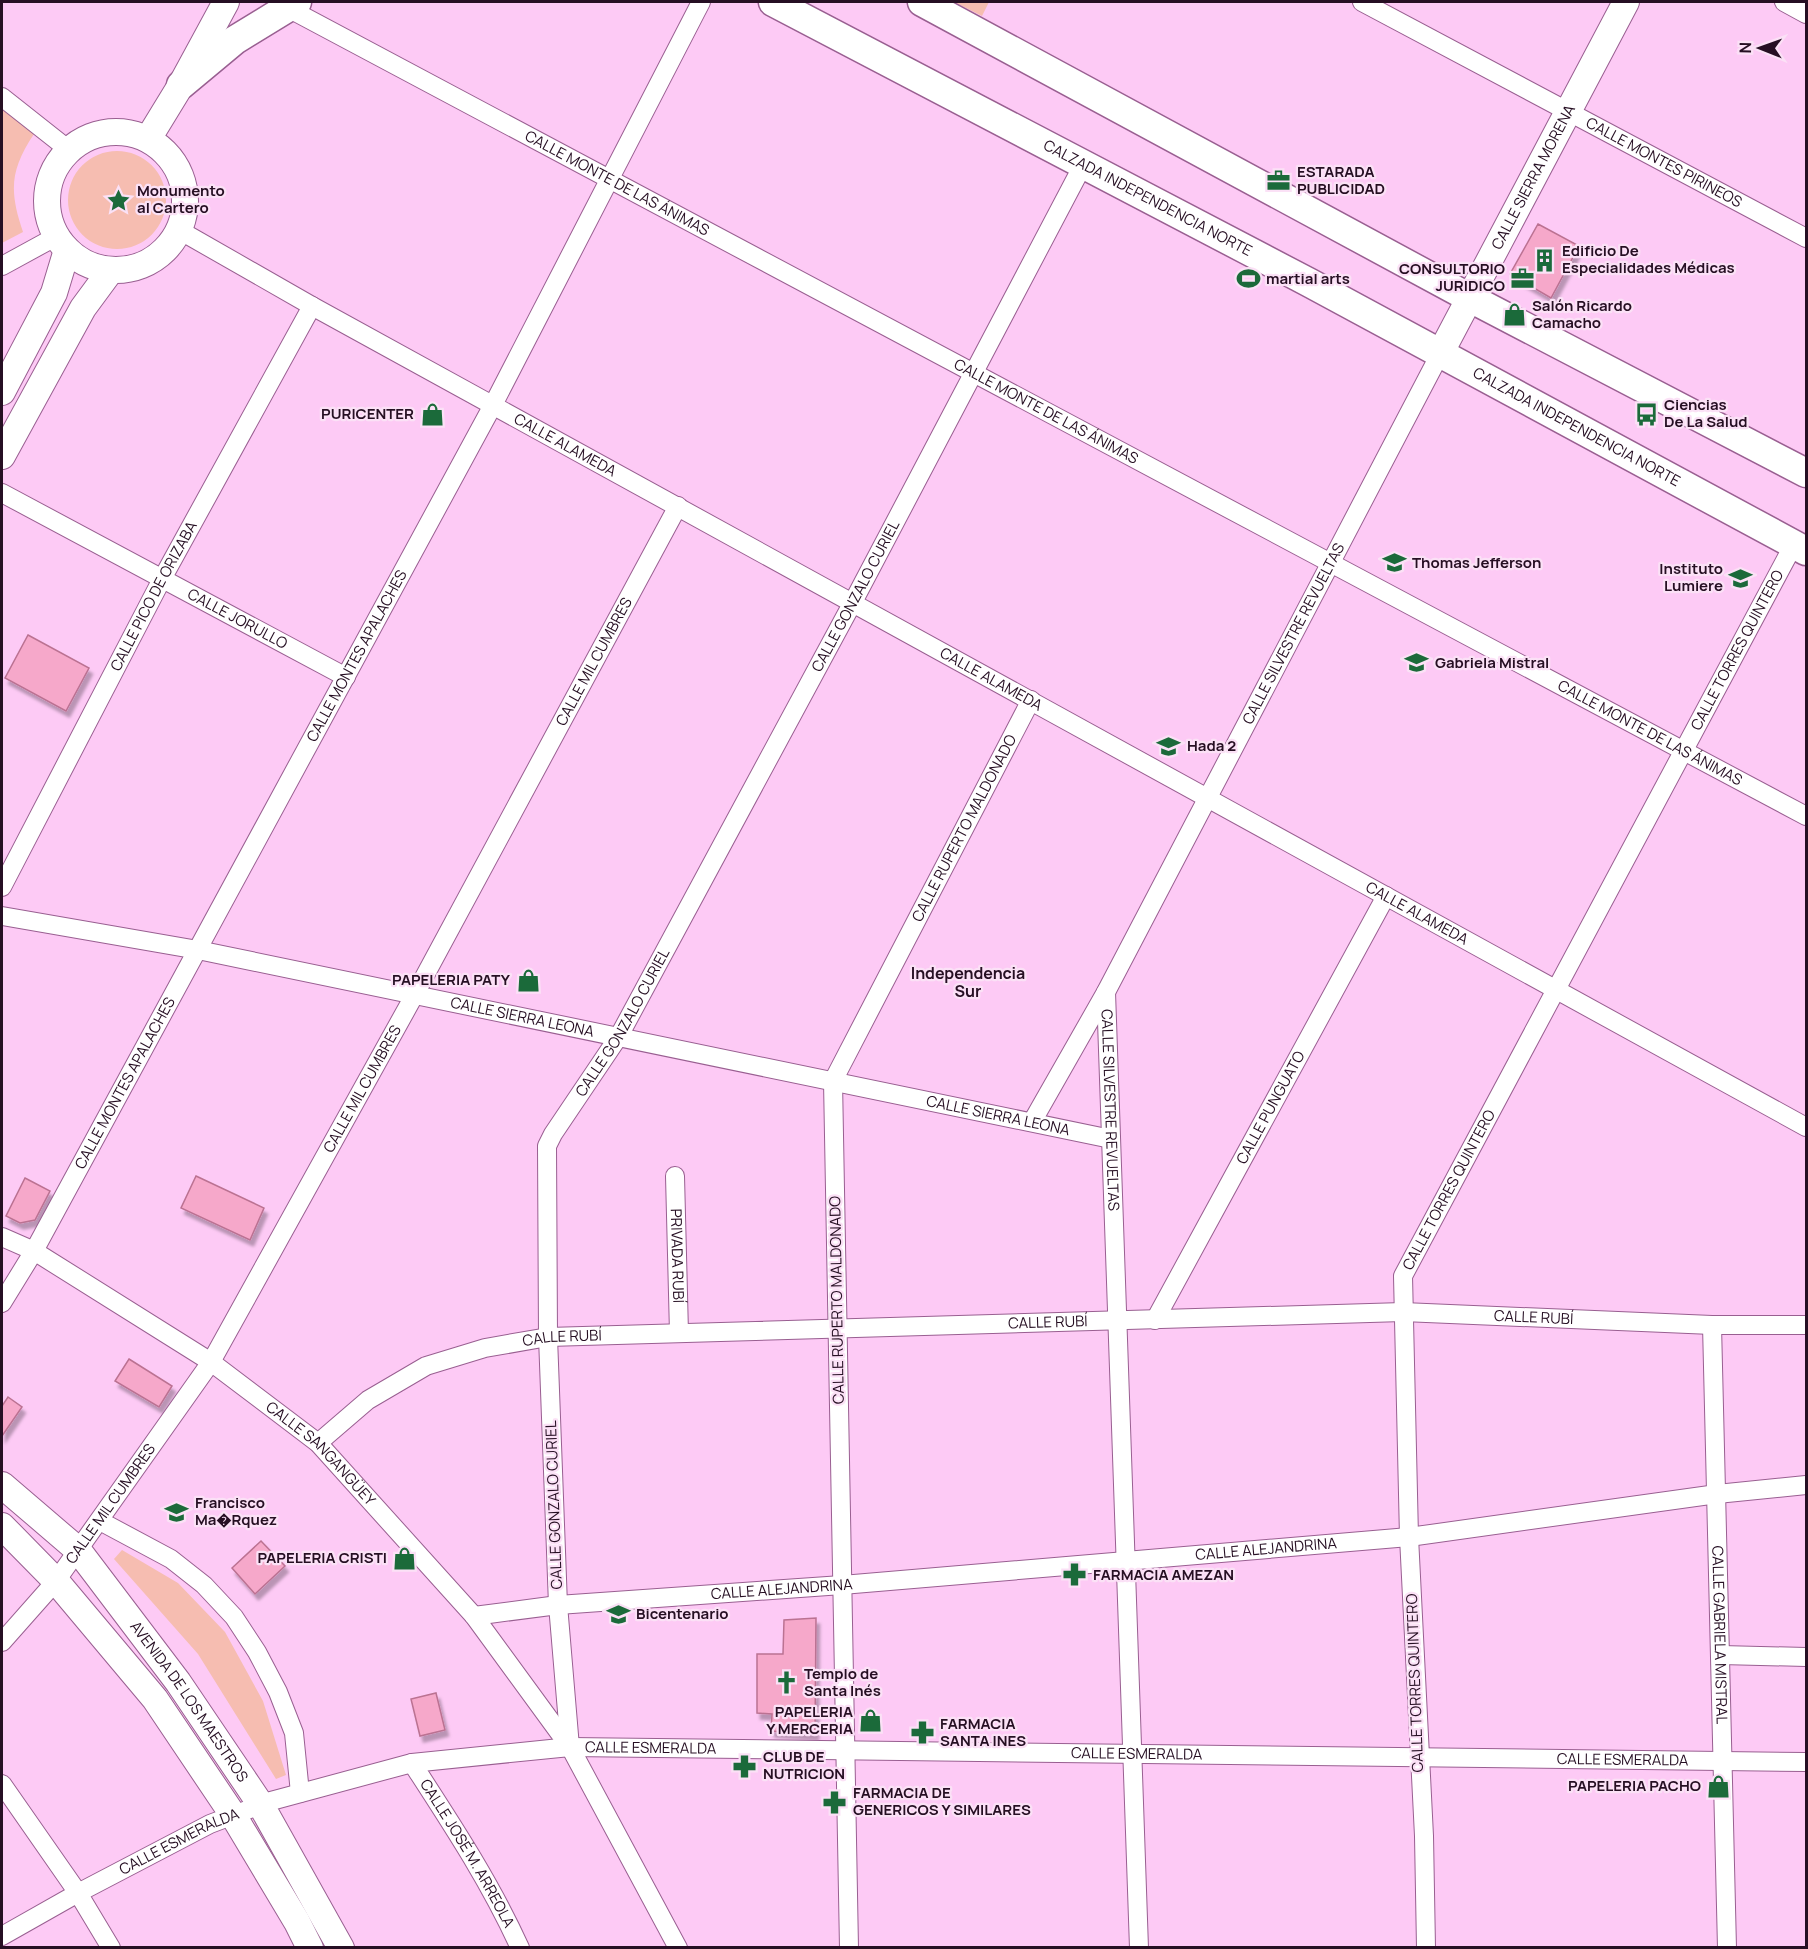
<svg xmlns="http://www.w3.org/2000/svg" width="1808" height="1949" font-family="Manrope,sans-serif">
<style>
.green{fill:#f6bdb1}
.building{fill:#f6a8ca;stroke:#bb7292;stroke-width:1.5;filter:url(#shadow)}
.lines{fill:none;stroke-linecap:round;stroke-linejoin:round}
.street-casing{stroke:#995f91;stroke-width:20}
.secondary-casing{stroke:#995f91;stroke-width:28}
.primary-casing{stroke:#995f91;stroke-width:31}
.street{stroke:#fff;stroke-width:18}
.secondary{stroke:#fff;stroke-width:26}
.primary{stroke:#fff;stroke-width:28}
.labels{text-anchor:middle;stroke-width:4.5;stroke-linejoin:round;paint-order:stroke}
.street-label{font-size:15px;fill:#260f23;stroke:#fbe1f6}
.poi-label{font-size:15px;font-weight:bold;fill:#260f23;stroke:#fbe1f6;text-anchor:start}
.neighbourhood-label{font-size:16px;font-weight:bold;fill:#260f23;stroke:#fbe1f6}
</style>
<defs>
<filter id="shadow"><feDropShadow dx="3.5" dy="6" stdDeviation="1.5" flood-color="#0004"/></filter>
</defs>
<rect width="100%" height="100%" fill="#fdcaf5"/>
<!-- green -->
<path class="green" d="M954,2h35l-7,14z
M2,108l32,26c-24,36 -25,57 -11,98l-21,11z
M68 200a49 49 0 1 1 98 0a49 49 0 1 1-98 0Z
M122,1550l56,33 47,49 38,69 23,74 -10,4 -78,-125 -84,-95z"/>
<!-- building -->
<path class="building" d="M1538,224l41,22 -28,52 -41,-24z
M28,635l61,33 -23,43 -61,-33z
M196,1176l68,32 -14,32 -69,-32z
M25,1178l25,13 -15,29 -15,3 -14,-7z
M129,1359l43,27 -13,21 -44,-26z
M8,1397l14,10 -20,29v-30z
M261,1541l24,25 -30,28 -23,-26z
M816,1618l-1,116 -44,-3 1,-17 -15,-1v-59h26l1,-34z
M436,1693l9,37 -25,6 -9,-37z"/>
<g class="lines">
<defs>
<g id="street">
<path id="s1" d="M1362,2l444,236"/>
<path d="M1784,2l22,12"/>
<path id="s2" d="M286,7l1520,809"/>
<path d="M2,97l67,53"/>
<path id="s3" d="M179,230l133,76 1494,821"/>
<path d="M2,266l55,-30"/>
<path id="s4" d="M2,493l344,184"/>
<path id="s5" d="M2,887l160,-308 150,-273"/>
<path id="s6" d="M2,916l196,34 913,189"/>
<path id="s7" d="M1106,992l33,956"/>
<path id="s8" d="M1032,1122l74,-130 334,-638"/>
<path id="s9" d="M675,1176l4,157"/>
<path id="s10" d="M2,1237l32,14 177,111 107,81 156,173 95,130"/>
<path id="s11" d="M2,1303l32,-52 459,-846 208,-403"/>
<path id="s12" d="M1155,1320l231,-424"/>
<path id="s13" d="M1712,1325l15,623"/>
<path id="s14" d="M318,1443l50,-43 58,-34 59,-18 63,-11 855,-25 309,13h94"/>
<path d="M100,1521l71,38 33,26 30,32 23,35 21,40 16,41 6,60"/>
<path id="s15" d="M474,1616l84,-11 284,-20 567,-48 308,-43 89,-9"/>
<path id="s16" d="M2,1642l54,-61 155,-219 204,-368 263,-488"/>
<path d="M1721,1655l85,2"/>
<path id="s17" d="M412,1763c39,60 78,119 108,185"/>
<path d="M2,1784l76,109 33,55"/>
<path id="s18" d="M2,1936l76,-43 132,-69 61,-23 141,-38 158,-16 1236,15"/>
<path id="s19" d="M678,1948l-108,-201 -12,-142 -10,-268 -1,-191 6,-12 66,-98 234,-434 230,-437"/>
<path id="s20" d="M849,1948l-16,-867 198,-381"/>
<path id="s21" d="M1426,1948l-2,-112 -15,-299 -6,-261 391,-732"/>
</g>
<g id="secondary">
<circle cx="116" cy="201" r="69"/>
<path d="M148,139l33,-54 45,-83"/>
<path id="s22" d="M1440,354l186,-352"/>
<path d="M2,392l52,-99 13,-43"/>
<path d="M2,456l81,-148 28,-38"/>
<path id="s23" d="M2,1485l76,65 100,132 83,123 80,143"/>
<path d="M2,1526l54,55 99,118 78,116 64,107 13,26"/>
</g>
<g id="primary">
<path id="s24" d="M773,2l537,281 496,268"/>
<path d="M922,2l548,296 336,175"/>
<path d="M181,85l54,-45 62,-38"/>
</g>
</defs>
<!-- street casing -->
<use href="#street" class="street-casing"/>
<!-- secondary casing -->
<use href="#secondary" class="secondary-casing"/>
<!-- primary casing -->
<use href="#primary" class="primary-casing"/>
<!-- street -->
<use href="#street" class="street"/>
<!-- secondary -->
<use href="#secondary" class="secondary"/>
<!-- primary -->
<use href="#primary" class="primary"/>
</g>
<!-- icons -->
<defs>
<symbol id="office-bare" viewBox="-9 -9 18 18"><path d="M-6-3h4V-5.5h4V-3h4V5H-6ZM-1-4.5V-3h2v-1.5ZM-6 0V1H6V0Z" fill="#1b6a3a" stroke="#fbe1f6" stroke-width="2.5" paint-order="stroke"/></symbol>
<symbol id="sight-bare" viewBox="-9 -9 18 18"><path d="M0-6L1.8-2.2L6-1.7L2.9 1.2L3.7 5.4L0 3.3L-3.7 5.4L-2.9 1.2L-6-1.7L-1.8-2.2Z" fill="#1b6a3a" stroke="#fbe1f6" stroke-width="2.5" paint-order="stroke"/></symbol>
<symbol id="building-bare" viewBox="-9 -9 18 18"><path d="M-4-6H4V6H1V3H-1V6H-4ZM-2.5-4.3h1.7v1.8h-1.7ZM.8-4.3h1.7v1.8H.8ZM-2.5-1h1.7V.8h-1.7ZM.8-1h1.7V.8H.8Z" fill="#1b6a3a" stroke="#fbe1f6" stroke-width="2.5" paint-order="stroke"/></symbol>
<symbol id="stadium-bare" viewBox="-9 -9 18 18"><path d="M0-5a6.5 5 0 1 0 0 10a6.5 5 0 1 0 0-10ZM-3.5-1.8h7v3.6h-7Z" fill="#1b6a3a" stroke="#fbe1f6" stroke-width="2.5" paint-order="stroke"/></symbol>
<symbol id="shop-bare" viewBox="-9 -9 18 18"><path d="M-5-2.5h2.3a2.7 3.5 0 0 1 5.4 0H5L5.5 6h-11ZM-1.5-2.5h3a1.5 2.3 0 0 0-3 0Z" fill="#1b6a3a" stroke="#fbe1f6" stroke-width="2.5" paint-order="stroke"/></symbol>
<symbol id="bus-bare" viewBox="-9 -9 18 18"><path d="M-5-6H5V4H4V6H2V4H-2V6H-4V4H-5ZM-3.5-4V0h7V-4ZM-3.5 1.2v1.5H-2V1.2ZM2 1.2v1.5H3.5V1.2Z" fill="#1b6a3a" stroke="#fbe1f6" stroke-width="2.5" paint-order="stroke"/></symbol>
<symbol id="school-bare" viewBox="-9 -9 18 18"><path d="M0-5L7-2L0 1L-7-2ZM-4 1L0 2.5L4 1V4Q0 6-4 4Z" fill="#1b6a3a" stroke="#fbe1f6" stroke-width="2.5" paint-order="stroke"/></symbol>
<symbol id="pharmacy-bare" viewBox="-9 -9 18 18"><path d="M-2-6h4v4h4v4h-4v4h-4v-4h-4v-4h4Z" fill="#1b6a3a" stroke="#fbe1f6" stroke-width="2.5" paint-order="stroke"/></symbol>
<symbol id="church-bare" viewBox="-9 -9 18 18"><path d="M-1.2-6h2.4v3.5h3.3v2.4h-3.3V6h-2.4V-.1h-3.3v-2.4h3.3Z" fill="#1b6a3a" stroke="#fbe1f6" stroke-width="2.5" paint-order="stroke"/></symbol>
</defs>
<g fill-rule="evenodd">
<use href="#office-bare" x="1262" y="164" width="33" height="33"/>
<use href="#sight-bare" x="102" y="184" width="33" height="33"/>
<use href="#building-bare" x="1528" y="244" width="33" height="33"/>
<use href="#office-bare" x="1506" y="262" width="33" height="33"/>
<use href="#stadium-bare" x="1232" y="262" width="33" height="33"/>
<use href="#shop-bare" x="1498" y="298" width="33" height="33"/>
<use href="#shop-bare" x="416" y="398" width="33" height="33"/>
<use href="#bus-bare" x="1630" y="398" width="33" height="33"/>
<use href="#school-bare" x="1378" y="546" width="33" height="33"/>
<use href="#school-bare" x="1724" y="562" width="33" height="33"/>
<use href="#school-bare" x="1400" y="646" width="33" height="33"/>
<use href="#school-bare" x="1152" y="730" width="33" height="33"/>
<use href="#shop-bare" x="512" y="964" width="33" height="33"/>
<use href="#school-bare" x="160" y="1496" width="33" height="33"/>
<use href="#shop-bare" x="388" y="1542" width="33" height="33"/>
<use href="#pharmacy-bare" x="1058" y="1558" width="33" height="33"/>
<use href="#school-bare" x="602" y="1598" width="33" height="33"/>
<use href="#church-bare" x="770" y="1666" width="33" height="33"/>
<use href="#shop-bare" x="854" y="1704" width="33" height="33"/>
<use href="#pharmacy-bare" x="906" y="1716" width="33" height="33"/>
<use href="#pharmacy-bare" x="728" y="1750" width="33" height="33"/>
<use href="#shop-bare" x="1702" y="1770" width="33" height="33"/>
<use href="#pharmacy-bare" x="818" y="1786" width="33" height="33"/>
</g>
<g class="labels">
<!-- street labels -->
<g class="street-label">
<text dy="5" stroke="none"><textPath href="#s1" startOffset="342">CALLE MONTES PIRINEOS</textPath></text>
<text dy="5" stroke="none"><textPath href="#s22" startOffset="200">CALLE SIERRA MORENA</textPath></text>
<text dy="5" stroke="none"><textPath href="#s2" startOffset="375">CALLE MONTE DE LAS ÁNIMAS</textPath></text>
<text dy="5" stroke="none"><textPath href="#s24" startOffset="423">CALZADA INDEPENDENCIA NORTE</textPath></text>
<text dy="5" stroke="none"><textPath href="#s2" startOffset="861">CALLE MONTE DE LAS ÁNIMAS</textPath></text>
<text dy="5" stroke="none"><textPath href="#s24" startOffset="909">CALZADA INDEPENDENCIA NORTE</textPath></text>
<text dy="5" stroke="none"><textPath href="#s3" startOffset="442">CALLE ALAMEDA</textPath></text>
<text dy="5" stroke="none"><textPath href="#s5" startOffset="328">CALLE PICO DE ORIZABA</textPath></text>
<text dy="5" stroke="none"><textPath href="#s19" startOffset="1461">CALLE GONZALO CURIEL</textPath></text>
<text dy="5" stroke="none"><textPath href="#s4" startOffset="267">CALLE JORULLO</textPath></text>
<text dy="5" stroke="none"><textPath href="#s8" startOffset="554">CALLE SILVESTRE REVUELTAS</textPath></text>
<text dy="5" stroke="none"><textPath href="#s21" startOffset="1382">CALLE TORRES QUINTERO</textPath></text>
<text dy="5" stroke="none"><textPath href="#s11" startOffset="738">CALLE MONTES APALACHES</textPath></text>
<text dy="5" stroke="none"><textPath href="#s16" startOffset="1148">CALLE MIL CUMBRES</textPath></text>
<text dy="5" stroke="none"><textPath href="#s3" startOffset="928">CALLE ALAMEDA</textPath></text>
<text dy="5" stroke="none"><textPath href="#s2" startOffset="1545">CALLE MONTE DE LAS ÁNIMAS</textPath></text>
<text dy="5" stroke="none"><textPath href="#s20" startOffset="1152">CALLE RUPERTO MALDONADO</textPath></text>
<text dy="5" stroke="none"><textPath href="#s3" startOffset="1414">CALLE ALAMEDA</textPath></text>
<text dy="5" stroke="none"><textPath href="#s6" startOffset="530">CALLE SIERRA LEONA</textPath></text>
<text dy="5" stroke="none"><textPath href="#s19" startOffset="975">CALLE GONZALO CURIEL</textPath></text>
<text dy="5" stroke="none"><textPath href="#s11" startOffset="252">CALLE MONTES APALACHES</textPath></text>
<text dy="5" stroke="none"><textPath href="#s16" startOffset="662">CALLE MIL CUMBRES</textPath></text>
<text dy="5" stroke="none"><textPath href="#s12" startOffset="242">CALLE PUNGUATO</textPath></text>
<text dy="5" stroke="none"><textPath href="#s7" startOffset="118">CALLE SILVESTRE REVUELTAS</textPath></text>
<text dy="5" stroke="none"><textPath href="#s6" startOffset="1016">CALLE SIERRA LEONA</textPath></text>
<text dy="5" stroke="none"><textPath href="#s21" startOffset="770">CALLE TORRES QUINTERO</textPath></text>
<text dy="5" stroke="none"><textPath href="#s9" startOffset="80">PRIVADA RUBÍ</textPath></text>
<text transform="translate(837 1300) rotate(-91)" y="5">CALLE RUPERTO MALDONADO</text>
<text dy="5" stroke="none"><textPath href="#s14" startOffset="1245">CALLE RUBÍ</textPath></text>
<text dy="5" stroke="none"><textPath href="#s14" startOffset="759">CALLE RUBÍ</textPath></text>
<text dy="5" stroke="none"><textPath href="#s14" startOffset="273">CALLE RUBÍ</textPath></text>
<text dy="5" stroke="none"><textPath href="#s10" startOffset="387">CALLE SANGANGÜEY</textPath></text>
<text dy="5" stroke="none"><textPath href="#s16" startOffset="176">CALLE MIL CUMBRES</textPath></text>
<text transform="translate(554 1505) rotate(-92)" y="5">CALLE GONZALO CURIEL</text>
<text dy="5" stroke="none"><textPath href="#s15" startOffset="795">CALLE ALEJANDRINA</textPath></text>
<text dy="5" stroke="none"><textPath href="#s15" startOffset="309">CALLE ALEJANDRINA</textPath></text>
<text dy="5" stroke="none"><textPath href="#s13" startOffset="310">CALLE GABRIELA MISTRAL</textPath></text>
<text transform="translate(1415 1683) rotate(-92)" y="5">CALLE TORRES QUINTERO</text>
<text dy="5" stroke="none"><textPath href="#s23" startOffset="288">AVENIDA DE LOS MAESTROS</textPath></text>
<text dy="5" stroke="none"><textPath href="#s18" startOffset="687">CALLE ESMERALDA</textPath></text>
<text dy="5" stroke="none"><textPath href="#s18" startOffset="1173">CALLE ESMERALDA</textPath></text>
<text dy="5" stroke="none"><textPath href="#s18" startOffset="1659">CALLE ESMERALDA</textPath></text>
<text dy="5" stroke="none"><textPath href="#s18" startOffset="201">CALLE ESMERALDA</textPath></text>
<text dy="5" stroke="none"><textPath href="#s17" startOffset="106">CALLE JOSÉ M. ARREOLA</textPath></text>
</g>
<!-- poi labels -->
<g class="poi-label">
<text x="1297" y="177">ESTARADA<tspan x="1297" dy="17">PUBLICIDAD</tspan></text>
<text x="137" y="196">Monumento<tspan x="137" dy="17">al Cartero</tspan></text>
<text x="1562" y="256">Edificio De<tspan x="1562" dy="17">Especialidades Médicas</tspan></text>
<text x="1505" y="274" text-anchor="end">CONSULTORIO<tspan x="1505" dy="17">JURIDICO</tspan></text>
<text x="1266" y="284">martial arts</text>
<text x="1532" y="311">Salón Ricardo<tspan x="1532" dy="17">Camacho</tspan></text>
<text x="1664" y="410">Ciencias<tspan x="1664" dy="17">De La Salud</tspan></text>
<text x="414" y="419" text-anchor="end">PURICENTER</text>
<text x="1412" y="568">Thomas Jefferson</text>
<text x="1723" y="574" text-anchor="end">Instituto<tspan x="1723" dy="17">Lumiere</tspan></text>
<text x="1435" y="668">Gabriela Mistral</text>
<text x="1187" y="751">Hada 2</text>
<text x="510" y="985" text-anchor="end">PAPELERIA PATY</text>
<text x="195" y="1508">Francisco<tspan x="195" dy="17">Ma�Rquez</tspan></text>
<text x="387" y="1563" text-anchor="end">PAPELERIA CRISTI</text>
<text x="1093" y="1580">FARMACIA AMEZAN</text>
<text x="636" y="1619">Bicentenario</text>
<text x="804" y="1679">Templo de<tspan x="804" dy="17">Santa Inés</tspan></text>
<text x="853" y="1717" text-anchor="end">PAPELERIA<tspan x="853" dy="17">Y MERCERIA</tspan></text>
<text x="940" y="1729">FARMACIA<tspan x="940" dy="17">SANTA INES</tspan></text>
<text x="763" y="1762">CLUB DE<tspan x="763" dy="17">NUTRICION</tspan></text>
<text x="1701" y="1791" text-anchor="end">PAPELERIA PACHO</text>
<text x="853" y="1798">FARMACIA DE<tspan x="853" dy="17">GENERICOS Y SIMILARES</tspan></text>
</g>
<!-- neighbourhood labels -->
<g class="neighbourhood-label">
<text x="968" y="979">Independencia<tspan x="968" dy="18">Sur</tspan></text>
</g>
</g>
<!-- border -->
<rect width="1808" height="1949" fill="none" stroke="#260f23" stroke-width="6"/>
<!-- north arrow -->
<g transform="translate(1760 48) rotate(271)" stroke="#fbe1f6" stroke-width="4.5" paint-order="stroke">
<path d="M0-4.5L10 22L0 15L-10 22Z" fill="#260f23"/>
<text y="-9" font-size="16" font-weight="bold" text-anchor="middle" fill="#260f23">N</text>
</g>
</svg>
